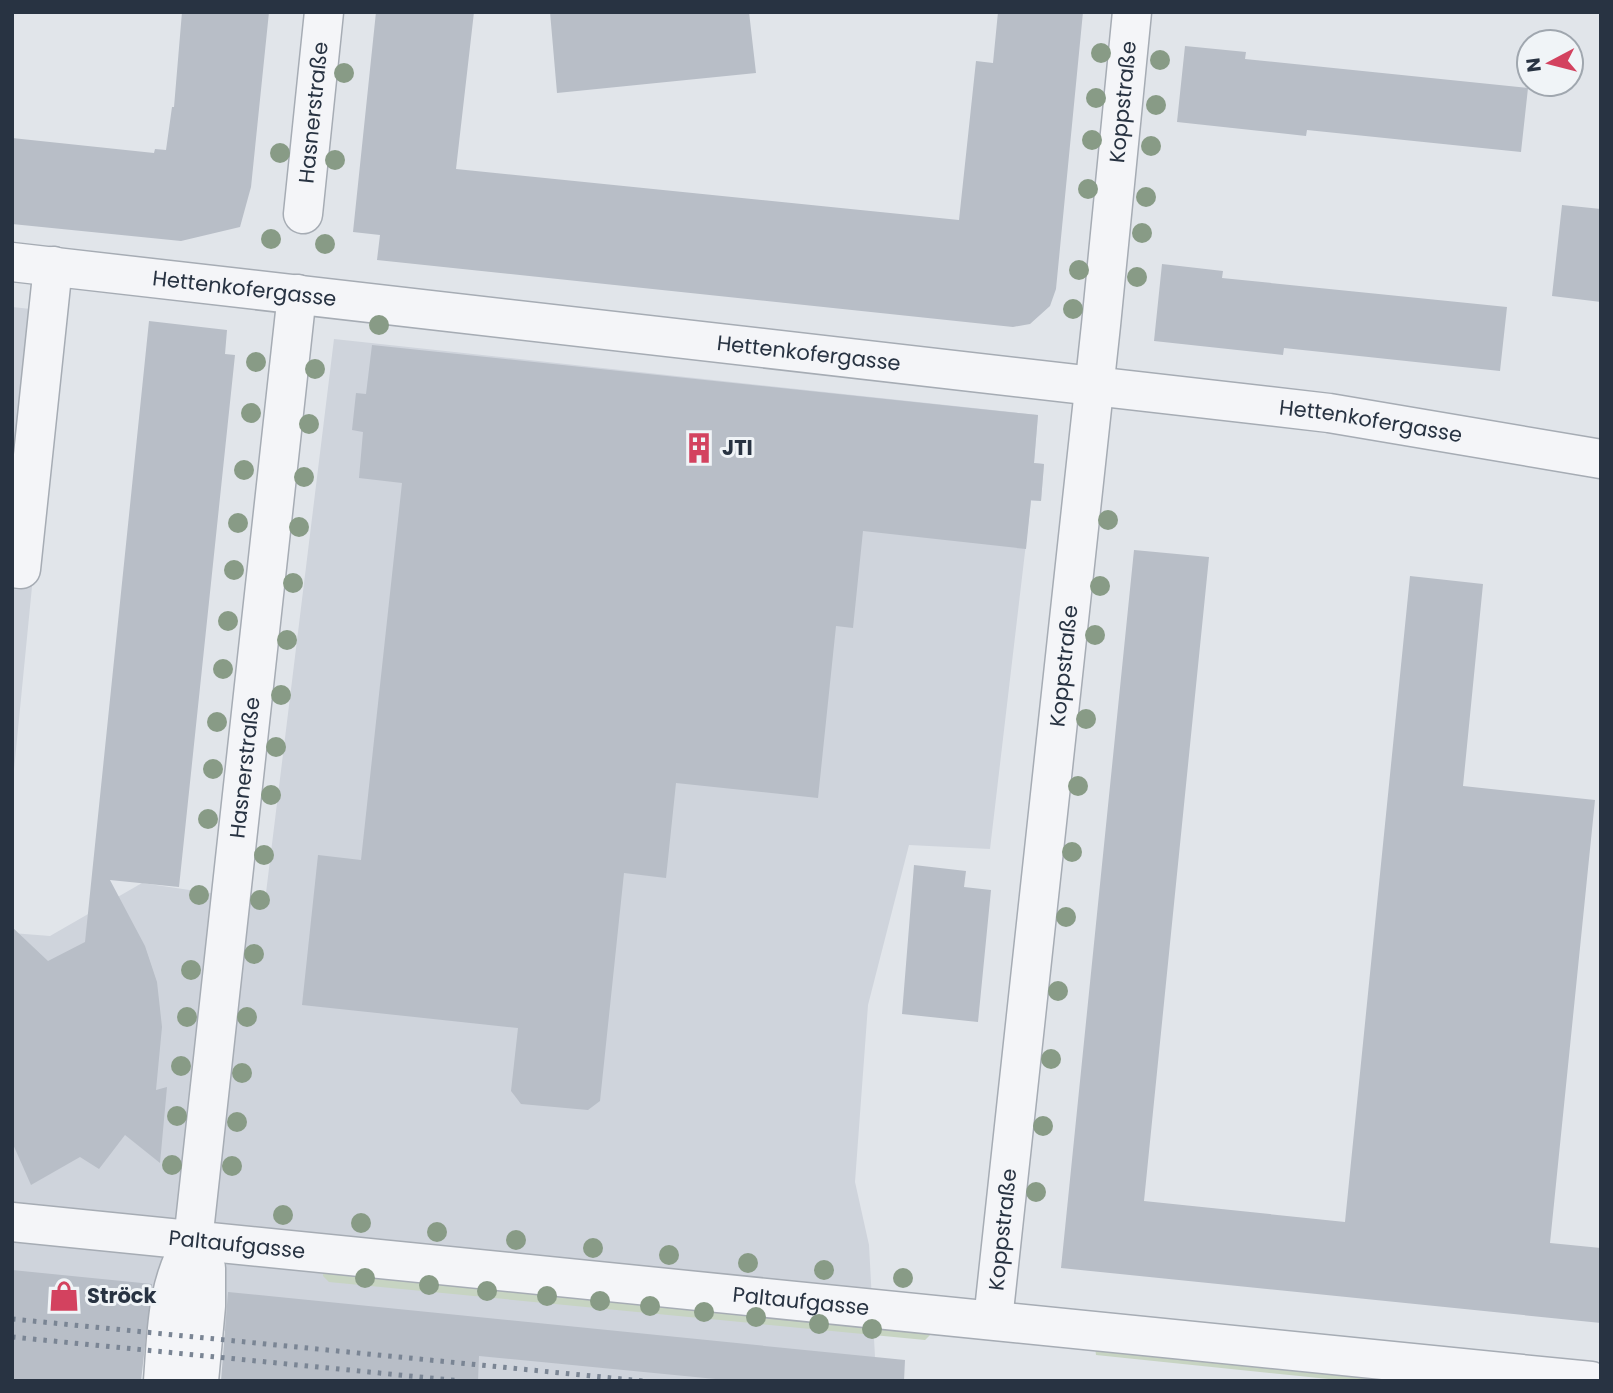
<svg xmlns="http://www.w3.org/2000/svg" width="1613" height="1393" font-family="Poppins,sans-serif">
<style>
.built{fill:#cfd4dc}
.green{fill:#c7d4c2}
.building{fill:#b8bec7}
.lines{fill:none;stroke-linecap:round;stroke-linejoin:round}
.minor-casing{stroke:#a6acb4;stroke-width:41}
.minor{stroke:#f4f5f8;stroke-width:38}
.rail{stroke:#7a8594;stroke-width:5;stroke-dasharray:3.5 7;stroke-linecap:butt}
.tree{fill:#889b86}
.labels{text-anchor:middle;stroke-width:6;stroke-linejoin:round;paint-order:stroke}
.street-label{font-size:21px;fill:#283342;stroke:#f0f4f7}
.poi-label{font-size:21px;font-weight:bold;fill:#283342;stroke:#f0f4f7;text-anchor:start}
</style>
<rect width="100%" height="100%" fill="#e1e5ea"/>
<!-- built -->
<path class="built" d="M12,307l47,5 -47,478z
M334,339l704,76 -4,48 10,1 -3,37h-10l-41,348 -81,-4 -41,160 -13,177 14,63 6,112 -3,24h-621l4,-47 -243,-26v-375l38,3 92,-53 123,18z"/>
<!-- green -->
<path class="green" d="M324,1263l606,63v9l-5,5 -596,-58 -6,-6z
M1094,1339l414,42h-160l-252,-26z"/>
<!-- building -->
<path class="building" d="M182,12h87l-18,175 -11,40 -59,14 -169,-17v-86l142,15 1,-4 11,1 6,-43h2z
M376,12h98l-18,157 503,51 17,-159 17,2 5,-51h85l-27,277 -6,17 -20,18 -17,3 -636,-67 3,-25 -27,-3z
M550,12h199l7,61 -199,20z
M1185,46l61,6 -1,7 283,29 -7,64 -214,-22 -1,6 -129,-14z
M1562,205l39,4v93l-49,-6z
M1162,264l61,7 -1,7 285,29 -7,64 -216,-23 -1,7 -129,-14z
M149,321l78,9 -2,24 10,1 -56,532 -69,-7 35,66 12,36 5,45 -6,63 11,-3 -7,76 -35,-28 -26,34 -19,-12 -49,28 -19,-43v-215l36,34 37,-19z
M372,345l666,70 -4,48 10,1 -3,37 -10,-1 -5,49 -163,-18 -10,97 -17,-2 -18,172 -142,-15 -10,95 -42,-5 -24,228 -12,9 -67,-6 -10,-13 7,-63 -216,-23 16,-150 43,5 41,-377 -43,-5 4,-46 -11,-2 4,-37 10,1z
M1134,550l75,7 -65,644 201,21 65,-646 73,8 -20,202 132,14 -45,443 51,5v75l-540,-55z
M914,865l52,6 -2,16 27,3 -13,132 -76,-8z
M12,1270l140,14 -11,97h-129z
M228,1292l677,68 -1,21h-168l-257,-25 -1,25h-257z"/>
<g class="lines">
<defs>
<g id="minor">
<path id="s1" d="M303,214l21,-202"/>
<path id="s2" d="M12,262l1317,151 272,46"/>
<path d="M12,568l9,1 32,-303"/>
<path id="s3" d="M12,1222l1579,159"/>
<path d="M193,1241l13,27v38l-7,75"/>
<path id="s4" d="M993,1320l108,-995 31,-313"/>
<path id="s5" d="M163,1381c4,-51 3,-96 30,-140l104,-947"/>
</g>
</defs>
<!-- minor casing -->
<use href="#minor" class="minor-casing"/>
<!-- minor -->
<use href="#minor" class="minor"/>
<!-- rail -->
<path class="rail" d="M12,1319l631,62
M12,1337l449,44"/>
</g>
<!-- trees -->
<g class="tree">
<circle cx="1101" cy="53" r="10"/>
<circle cx="1160" cy="60" r="10"/>
<circle cx="344" cy="73" r="10"/>
<circle cx="1096" cy="98" r="10"/>
<circle cx="1156" cy="105" r="10"/>
<circle cx="1092" cy="140" r="10"/>
<circle cx="1151" cy="146" r="10"/>
<circle cx="280" cy="153" r="10"/>
<circle cx="335" cy="160" r="10"/>
<circle cx="1088" cy="189" r="10"/>
<circle cx="1146" cy="197" r="10"/>
<circle cx="1142" cy="233" r="10"/>
<circle cx="271" cy="239" r="10"/>
<circle cx="325" cy="244" r="10"/>
<circle cx="1079" cy="270" r="10"/>
<circle cx="1137" cy="277" r="10"/>
<circle cx="1073" cy="309" r="10"/>
<circle cx="379" cy="325" r="10"/>
<circle cx="256" cy="362" r="10"/>
<circle cx="315" cy="369" r="10"/>
<circle cx="251" cy="413" r="10"/>
<circle cx="309" cy="424" r="10"/>
<circle cx="244" cy="470" r="10"/>
<circle cx="304" cy="477" r="10"/>
<circle cx="1108" cy="520" r="10"/>
<circle cx="238" cy="523" r="10"/>
<circle cx="299" cy="527" r="10"/>
<circle cx="234" cy="570" r="10"/>
<circle cx="293" cy="583" r="10"/>
<circle cx="1100" cy="586" r="10"/>
<circle cx="228" cy="621" r="10"/>
<circle cx="1095" cy="635" r="10"/>
<circle cx="287" cy="640" r="10"/>
<circle cx="223" cy="669" r="10"/>
<circle cx="281" cy="695" r="10"/>
<circle cx="1086" cy="719" r="10"/>
<circle cx="217" cy="722" r="10"/>
<circle cx="276" cy="747" r="10"/>
<circle cx="213" cy="769" r="10"/>
<circle cx="1078" cy="786" r="10"/>
<circle cx="271" cy="795" r="10"/>
<circle cx="208" cy="819" r="10"/>
<circle cx="1072" cy="852" r="10"/>
<circle cx="264" cy="855" r="10"/>
<circle cx="199" cy="895" r="10"/>
<circle cx="260" cy="900" r="10"/>
<circle cx="1066" cy="917" r="10"/>
<circle cx="254" cy="954" r="10"/>
<circle cx="191" cy="970" r="10"/>
<circle cx="1058" cy="991" r="10"/>
<circle cx="187" cy="1017" r="10"/>
<circle cx="247" cy="1017" r="10"/>
<circle cx="1051" cy="1059" r="10"/>
<circle cx="181" cy="1066" r="10"/>
<circle cx="242" cy="1073" r="10"/>
<circle cx="177" cy="1116" r="10"/>
<circle cx="237" cy="1122" r="10"/>
<circle cx="1043" cy="1126" r="10"/>
<circle cx="172" cy="1165" r="10"/>
<circle cx="232" cy="1166" r="10"/>
<circle cx="1036" cy="1192" r="10"/>
<circle cx="283" cy="1215" r="10"/>
<circle cx="361" cy="1223" r="10"/>
<circle cx="437" cy="1232" r="10"/>
<circle cx="516" cy="1240" r="10"/>
<circle cx="593" cy="1248" r="10"/>
<circle cx="669" cy="1255" r="10"/>
<circle cx="748" cy="1263" r="10"/>
<circle cx="824" cy="1270" r="10"/>
<circle cx="365" cy="1278" r="10"/>
<circle cx="903" cy="1278" r="10"/>
<circle cx="429" cy="1285" r="10"/>
<circle cx="487" cy="1291" r="10"/>
<circle cx="547" cy="1296" r="10"/>
<circle cx="600" cy="1301" r="10"/>
<circle cx="650" cy="1306" r="10"/>
<circle cx="704" cy="1312" r="10"/>
<circle cx="756" cy="1317" r="10"/>
<circle cx="819" cy="1324" r="10"/>
<circle cx="872" cy="1329" r="10"/>
</g>
<!-- icons -->
<defs>
<symbol id="building-bare" viewBox="-9 -9 18 18"><path d="M-4-6H4V6H1V3H-1V6H-4ZM-2.5-4.3h1.7v1.8h-1.7ZM.8-4.3h1.7v1.8H.8ZM-2.5-1h1.7V.8h-1.7ZM.8-1h1.7V.8H.8Z" fill="#d3425f" stroke="#f0f4f7" stroke-width="2.5" paint-order="stroke"/></symbol>
<symbol id="shop-bare" viewBox="-9 -9 18 18"><path d="M-5-2.5h2.3a2.7 3.5 0 0 1 5.4 0H5L5.5 6h-11ZM-1.5-2.5h3a1.5 2.3 0 0 0-3 0Z" fill="#d3425f" stroke="#f0f4f7" stroke-width="2.5" paint-order="stroke"/></symbol>
</defs>
<g fill-rule="evenodd">
<use href="#building-bare" x="677" y="426" width="44" height="44"/>
<use href="#shop-bare" x="42" y="1274" width="44" height="44"/>
</g>
<g class="labels">
<!-- street labels -->
<g class="street-label">
<text dy="7" stroke="none"><textPath href="#s4" startOffset="1225">Koppstraße</textPath></text>
<text dy="7" stroke="none"><textPath href="#s1" startOffset="102">Hasnerstraße</textPath></text>
<text dy="7" stroke="none"><textPath href="#s2" startOffset="234">Hettenkofergasse</textPath></text>
<text dy="7" stroke="none"><textPath href="#s2" startOffset="802">Hettenkofergasse</textPath></text>
<text dy="7" stroke="none"><textPath href="#s2" startOffset="1368">Hettenkofergasse</textPath></text>
<text dy="7" stroke="none"><textPath href="#s4" startOffset="658">Koppstraße</textPath></text>
<text dy="7" stroke="none"><textPath href="#s5" startOffset="621">Hasnerstraße</textPath></text>
<text dy="7" stroke="none"><textPath href="#s4" startOffset="91">Koppstraße</textPath></text>
<text dy="7" stroke="none"><textPath href="#s3" startOffset="226">Paltaufgasse</textPath></text>
<text dy="7" stroke="none"><textPath href="#s3" startOffset="793">Paltaufgasse</textPath></text>
</g>
<!-- poi labels -->
<g class="poi-label">
<text x="722" y="455">JTI</text>
<text x="87" y="1303">Ströck</text>
</g>
</g>
<!-- border -->
<rect width="1613" height="1393" fill="none" stroke="#283342" stroke-width="28"/>
<!-- north arrow -->
<g transform="translate(1550 63) rotate(263)"><circle r="33" fill="#f0f4f7" stroke="#a0a7af" stroke-width="2"/>
<path d="M0-5L12 26L0 18L-12 26Z" fill="#d3425f"/>
<text y="-10" font-size="19" font-weight="bold" text-anchor="middle" fill="#283342">N</text>
</g>
</svg>
